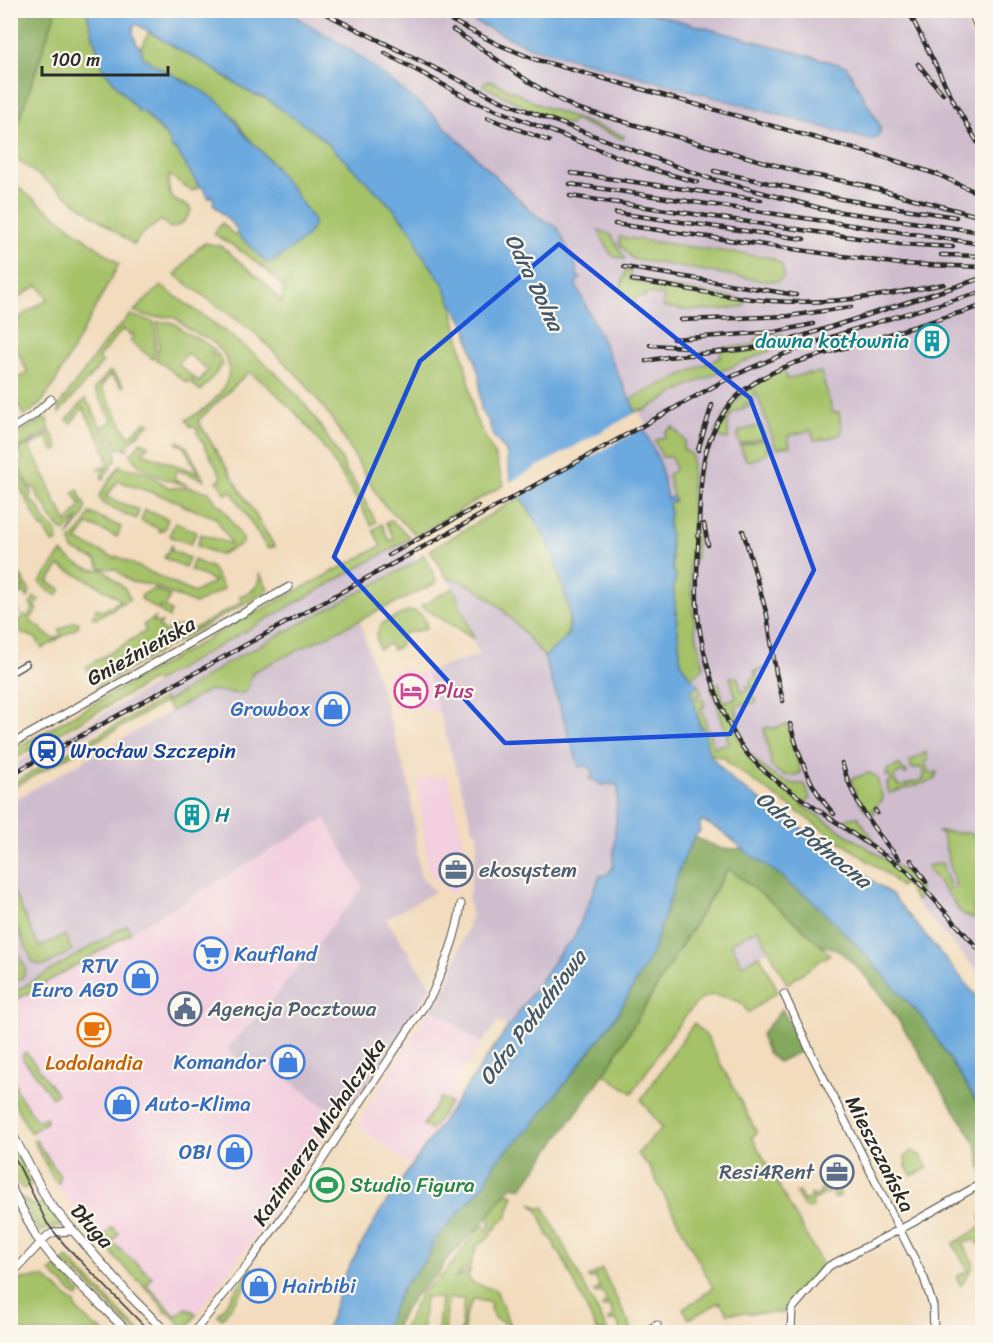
<svg xmlns="http://www.w3.org/2000/svg" width="993" height="1343" font-family="Sriracha,sans-serif">
<style>
.built{fill:#f3cfdf}
.industrial{fill:#cfbdce}
.green{fill:#a6c269;stroke:#68764a;stroke-width:1.5}
.forest{fill:#84a85d;stroke:#586a44;stroke-width:1.5}
.water{fill:#6ca9de;stroke:#4c6a84;stroke-width:1.5}
.pier{fill:#f2dcbd}
.lines{fill:none;stroke-linecap:round;stroke-linejoin:round}
.stream{stroke:#6ca9de;stroke-width:2}
.pedestrian-casing{stroke:#494641;stroke-width:8}
.minor-casing{stroke:#494641;stroke-width:9}
.tertiary-casing{stroke:#494641;stroke-width:10}
.pedestrian{stroke:#fff;stroke-width:5}
.minor{stroke:#fff;stroke-width:7}
.tertiary{stroke:#fff;stroke-width:8}
.tram{stroke:#2b2b2b;stroke-width:1.5}
.rail-casing{stroke:#2b2b2b;stroke-width:4.5}
.rail{stroke:#fbf7ec;stroke-width:2;stroke-dasharray:7;stroke-linecap:butt}
.marked{fill:none;stroke:#1d4ed8;stroke-width:4.5;stroke-linejoin:round}
.labels{text-anchor:middle;stroke-width:4.5;stroke-linejoin:round;paint-order:stroke}
.culture-label{font-size:21px;fill:#0d838f;stroke:#fbf7ec;text-anchor:end}
.street-label{font-size:21px;fill:#2b2b2b;stroke:#fbf7ec}
.hotel-label{font-size:21px;fill:#b23c85;stroke:#fbf7ec;text-anchor:start}
.shop-label{font-size:21px;fill:#366cbe;stroke:#fbf7ec;text-anchor:end}
.transit-label{font-size:21px;fill:#164399;stroke:#fbf7ec;text-anchor:start}
.service-label{font-size:21px;fill:#4e5e75;stroke:#fbf7ec;text-anchor:start}
.food-label{font-size:21px;fill:#c56008;stroke:#fbf7ec}
.leisure-label{font-size:21px;fill:#27864d;stroke:#fbf7ec;text-anchor:start}
.water-label{font-size:22px;font-style:italic;fill:#42576a;stroke:#fbf7ec}
</style>
<rect width="100%" height="100%" fill="#fbf7ec"/>
<filter id="ink" filterUnits="userSpaceOnUse"><feTurbulence type="fractalNoise" baseFrequency=".0167" numOctaves="2"/><feDisplacementMap in="SourceGraphic" scale="12" xChannelSelector="R" yChannelSelector="G"/><feConvolveMatrix kernelMatrix="1 2 1 2 8 2 1 2 1" color-interpolation-filters="sRGB"/></filter>
<filter id="wash" filterUnits="userSpaceOnUse"><feTurbulence type="fractalNoise" baseFrequency=".008" numOctaves="4" result="noise"/><feDisplacementMap in="SourceGraphic" scale="24" xChannelSelector="R" yChannelSelector="G"/><feGaussianBlur stdDeviation="1.35" result="paint"/><feColorMatrix in="noise" values="0 0 0 0 0 0 0 0 0 0 0 0 0 0 0 0 0 1.4 0 .05"/><feComposite in="paint" operator="in"/></filter>
<g filter="url(#wash)">
<rect width="100%" height="100%" fill="#f2dcbd"/>
<!-- built -->
<path class="built" d="M409,667l3,8 15,-4 12,42 -14,-5 -28,-2 -3,-3 -9,-29z
M444,775l4,2 14,57 1,10 -6,49 -6,1 -23,-23 -11,-88 3,-3z
M325,818l38,69 -91,113 -45,48 13,13 25,2 57,42 17,8 -24,38 -39,53v4l-79,106 -8,-5 -6,1 -7,6 -29,-32 5,-7 -69,-60 -27,-32 -45,-102v-80z
M431,1007l51,37 -27,38 4,3 -6,8 5,4 -48,68 -53,-40z"/>
<!-- industrial -->
<path class="industrial" d="M286,11h166l75,35 339,93 8,1 6,-14 -34,-60 -203,-55h318l21,52v913l-63,-70 -24,-40 -163,-106 -23,-6 -20,-61 9,-9 -6,-6 12,-11 -9,-37 -10,-111 -21,3 -20,-94 -68,-143 2,-8 -2,-11 -18,-38 -24,-14 -104,-102 -76,-60z
M407,540l11,21 -189,101 -63,40 -5,-8 -150,84 -1,-11z
M430,550l138,56 1,15 -2,14 -23,22 49,118 -3,4 14,7 1,-2 13,1 -5,81 -5,8 -8,2 -27,64 -10,8 -56,79 -9,-6 -16,23 -51,-37 3,-5 3,2 11,-20 22,-65 2,-2 -4,-19 10,-55 -1,-10 -4,-5 -46,-157 52,-16 -23,-61z
M360,621l49,163 11,91 15,17 -49,27 45,67 -76,118 -11,2 -5,7 -17,-8 -56,-42 -26,-2 -13,-13 45,-48 91,-113 -38,-69 -314,185 -1,-201 199,-112 31,4 13,-21z
M758,928l12,22 -28,15 -12,-22z"/>
<!-- green -->
<path class="green" d="M56,11h30l17,58 36,43h4l26,27 2,9 5,2 4,4 19,33 -7,4 -23,-16c-2,19 1,26 20,31l2,5c-5,10 -10,15 -21,17l-9,-8c-11,11 -17,8 -27,25l-123,-90v-11z
M149,32l57,32 46,30 13,4 57,39 73,73 19,24 5,16 24,33 8,19 18,80 5,33 21,41 9,29 -88,50 -34,-32 -51,-86 -28,-36 -48,-48 -80,-58c11,-11 18,-25 30,-32l16,3 46,39 14,17 3,-13c-11,-18 -51,-44 -70,-55l8,-11 12,12 3,-1 30,29 41,-51 -40,-54 -21,-21 -13,-20 -15,-14 -32,-21 -31,-16 -13,-9 -2,-10z
M486,81l8,1 48,24 82,30 -1,3 -50,-19 -3,5 -29,-10 -59,-30z
M11,182l108,82 -66,122 -12,17 -15,12h-3l-12,-27 -1,-6 18,-9c-24,-50 -27,-44 20,-74l-10,-14 -27,17z
M598,230l13,5 14,24 -13,-3z
M619,237l153,21 10,7 2,11 -6,5h-13l-132,-22 -13,-14z
M627,268l4,1 -1,11 116,20 -2,6 -24,4h-34l-23,-3 1,-11 -19,-3v4l-6,-1 -4,3 -1,6 -6,-2 -7,-17z
M161,286c52,37 113,76 151,128 12,16 22,34 32,50 0,6 2,10 7,12l25,46 -5,3c-33,-59 -65,-113 -122,-153l-51,49 77,126 -8,1 -36,-57 -5,3 -9,-13 5,-3 -25,-46 1,-3 -8,-3 -4,-6c25,-12 59,-43 34,-71 -9,-11 -20,-13 -31,-20 -5,-3 -8,-8 -14,-11 -6,-2 -12,-1 -19,-1 -8,0 -15,-3 -22,-6z
M130,315l24,7c1,12 3,26 -1,37l-23,-18 4,-6 -2,-2 -2,2 -7,-6 -25,29 5,4 -44,51 -1,-6 47,-65z
M157,322h11l8,2 8,8 18,9 14,10 -5,3 2,2 5,-2 5,12 -5,1 1,2 -18,22 -10,-8 4,-5 4,4 9,-12 -21,-17 -9,11 15,13 -6,6 -31,-24 3,-13z
M783,334l2,10 -98,42 -44,25 -2,-2 -5,3 -6,-13 91,-42v-9l33,-3 1,-6z
M784,368l3,11 22,-6v2l12,-3 12,41 6,-1 3,19 -1,3 -14,5 -13,1 -3,-10 -23,6 2,10 -14,2 -20,-57 -2,1v7l-4,8 -3,1 1,-6 -4,1 1,5c-22,6 -16,13 -17,31l-7,-1 -6,-5c17,-33 35,-48 69,-65z
M109,372h2l13,13 -2,2 -12,-12 -9,12 28,50 15,-14 3,-1 3,2c-10,7 -17,17 -25,23l4,2 -11,-1 -15,-22 10,-5 -19,-32z
M85,399c13,16 16,36 31,51v12l-2,-1 -4,6 1,1 -6,7 -1,5 -3,-4 5,-8 -7,2 -1,-2 11,-4 -3,-7 2,-1 -25,-48 -12,15 -4,-3z
M43,418l4,2 3,10 -39,22v-14z
M762,425l3,12 -25,7 -3,-9 3,-1 -1,-3z
M673,427l12,14 -2,8 9,6 -1,51 5,28v22h-2l1,3 -6,2 6,69 9,37 -13,11 -10,-15 -8,-80 3,-8 -3,-4 -5,-53 2,-1 -1,-14 5,-2 -6,-26 6,-4 1,-4 -4,-10h-9l-7,-16 11,-5 -1,-4z
M51,432l8,17 -5,3 -7,-15 -18,9 21,40 -1,1 8,19h2l8,17 14,-18 -8,-13 5,-2 8,18 -3,9 -16,20 12,-20 -15,15 -2,-2 -12,-13 -3,-10 -8,-8 -3,-10 -5,-1 -10,-17 -2,-8 4,-3 -5,-10z
M766,439l3,7 -5,10 -15,5 -3,-1 -6,-14z
M178,441l9,6 17,33 -27,-10 -3,9 13,6c-17,-3 -49,-14 -57,-30l11,-13 7,3 -5,8 55,20 -15,-27 -6,-2z
M10,457l21,35 -1,7 10,10 5,11 12,12 1,10 -6,1 -9,-16 -2,1 -24,-47 -2,1 -4,-8z
M120,465l3,3c23,1 28,7 46,20l19,-1 21,5 8,12 4,1 22,34v4l-23,12 -23,-9 4,-12 30,10 -15,-26 -34,-13v-2l-64,-22 -12,16 33,13 -3,9 -33,-15 -4,-8z
M520,497c12,18 25,36 33,56 7,19 21,61 14,81 -4,10 -16,16 -23,23 -25,-30 -57,-73 -97,-79l-17,-28z
M145,510l23,9 -4,11 -5,2 1,-3 -19,-8z
M90,513l31,14 -4,10 -29,-13 -11,17 38,17 1,-2 78,37 21,-12 -25,-11 4,-10 18,8 12,21 -29,15 -44,-19 -20,-3 -16,-13 -15,-1 -4,-8 -23,-10 -3,-8 16,-20z
M391,520l20,18 -256,144 -2,-2 -142,81v-10l212,-121 158,-84 -8,-16 9,-6 7,17 5,-2 -8,-16z
M175,522l21,10 -5,12 -20,-7 -1,-3z
M172,545l-1,5 18,8 -4,9 -21,-9z
M62,552c10,11 27,19 42,18l21,19 5,10 -33,19 -5,-1 5,-9 6,3 18,-11 -25,-16 -37,-18 -11,16 13,7 -4,7 -12,-8 -5,-6z
M423,554l13,24v5l-183,89 -6,19 -7,3 -31,-4 -37,21 -7,-9 -154,87v-5l153,-86 2,4 63,-40 189,-101z
M259,573l10,17 -101,57 -1,-16 4,-5 7,1 8,-1 4,5 52,-29 -3,-6c12,-3 22,-9 20,-23z
M20,575l10,16 -2,7 -4,-6 -13,7 8,13 -5,6 -3,-6v-16l12,-8 -7,-11z
M453,588l3,6 18,45 -53,-33z
M154,589l16,7 -5,12 6,3 -2,7 -9,-7 1,-6 -3,5 -17,-11 1,-4z
M34,597l5,3 -5,7 3,2 -7,12 12,8v2l12,8 7,-4 -2,-5 14,-8h6l-1,5 -36,22 -6,-11 -15,-5 -4,-9 6,-9 5,2 5,-10 -3,-2z
M409,611c11,-1 18,8 17,18l-22,4 -4,13 -7,4 -4,-6 -10,5 -3,-14 5,-10 5,-4z
M155,618l-1,3 4,3 2,-2 2,1 -3,4 5,4v18l-65,38 -2,-1 -11,-19 60,-36 -3,-6z
M769,666l1,2 -14,4 3,13 -7,3 5,14 -21,4 3,20 -4,1 2,1 2,6 -2,1c13,23 39,52 68,49l5,15 -9,6 101,65 18,17v10l-4,4 -11,-18 -5,4 -9,-10 -146,-102 -18,-13 -1,-4 -17,-4c-7,-21 -11,-40 -19,-61l8,-9 4,10 -6,1 1,4 6,-1 2,8 -4,2 13,39 15,-4 -18,-58 8,-2 5,19 12,-4 -6,-21h7l5,15 6,-2 -2,-4h5l-1,-6 5,-4 -1,-5z
M787,724l14,49c-12,5 -19,3 -29,-6l-8,-39 6,-1 1,2z
M926,752l2,9 -3,1 4,12 8,-2 -2,8 -46,13 -2,-10 4,-2 -2,-6 -4,1 3,-7 12,-4 3,5h3l1,4 -6,-2 -7,5 1,5 4,4c5,1 11,-5 21,-5l4,-3v-7l-4,-4 -8,2 -2,-8z
M869,773l7,3 7,23 -10,10 2,3 -2,2 -6,-5 -2,1 -8,-12 -6,-19z
M855,817h4l-1,1 15,20 -1,5 -29,-23z
M937,832l32,1 13,6v66l-9,3 3,11 -8,-2 -8,-5 -9,-14 -24,-30v-2l15,-3 9,26 5,-1 -14,-54z
M729,868l63,51 38,35 -43,30 -29,-55 -27,14 11,22 18,-10 18,36 -30,22 -7,-11c-11,-3 -25,-10 -36,-5 -18,8 -59,77 -73,96l-28,-19z
M10,884l29,63 26,-12 7,16 -26,14h-8l-5,-3 -15,-32 -7,-9z
M127,925l4,8 -120,70 3,-3 -3,-6z
M10,943l8,9 8,18 -3,7 -12,8z
M694,1023l13,14 50,96 -5,4 70,127 -38,49h-57l-7,-11 -31,17 -6,-11 21,-12 -1,-2 10,-6 -65,-123 -11,-11 25,-26 -21,-28z
M23,1053h4l30,41 -5,4 -16,-23 -14,-17z
M10,1076l6,9v5l21,31 9,-4 1,1v4l-17,11c-11,-23 -20,-30 -20,-57z
M441,1097l9,6 -19,27 -8,-5z
M35,1139l25,37 -1,7 -5,-3 -21,-40z
M11,1142l20,42 -1,2 -7,3c-14,-10 -13,-31 -12,-47z
M912,1151l9,5 7,12 -16,8 -6,-9 -1,-11z
M836,1181l4,15 -6,2 -3,-7 -19,10 1,6 -4,2 -5,-2 -8,-14 3,-1 5,9 7,-3 -1,-3 2,-1 2,3 7,-4 -1,-3 6,-3 2,3 6,-4 -1,-3z
M506,1193l8,2 -7,22 -7,5 -6,9 -6,-5 3,-5 -4,-3z
M21,1198l7,3 3,5 12,-3 19,23 -15,2 -8,4z
M531,1203l8,5 5,-1 64,125 -11,-1 -36,-77 -6,-5 1,-1 -5,-11h-2l-11,-26z
M981,1214h1v31l-9,-5 -11,4 11,18 -1,7 -11,17 -5,-9 12,-7 -15,-26 28,-17z
M482,1225l9,7v3l-14,11 -7,20 -16,12 12,-5 5,-5 -3,9 5,6 23,7 16,40 -3,2 1,-3 -2,-4 -13,-6 -5,-11 1,-5 -18,-4 -8,17 -1,16h-3l3,-33 -16,-1 -3,34h-7l3,-34 -16,-1 -3,35h-20l19,-39 23,-19z
M112,1227l7,6 -7,9 40,35 -5,8 29,31 10,-8 11,6 -11,15 -19,-18 -2,1c-12,-22 -33,-35 -49,-54 -6,-6 -6,-14 -13,-20z
M68,1258l72,74h-4l-55,-55 -19,-15z
M56,1267l25,27 -4,4 -27,-26z
M252,1268l5,3 -35,48 -4,-4z
M602,1269l31,63h-15l3,-2 -5,-11 -6,3 -2,-3 6,-3 -5,-11 -6,3 -1,-3 5,-3 -5,-11 -6,3 -2,-3 6,-3 -5,-11 -6,2 -1,-2z
M44,1277l31,27 2,6 18,17 4,1 5,4h-93v-43l9,-10z"/>
<!-- forest -->
<path class="forest" d="M11,10l45,1 -45,133 -1,-133z
M694,837l28,12h21l40,28 8,9 15,9 43,42 77,85 56,88v64c-2,-10 -3,-22 -7,-31 -9,-18 -22,-34 -32,-51 -18,-29 -86,-150 -121,-146l-30,-27 -64,-51 -124,206 -82,114 -10,-2 -28,36 -38,38 -6,12 -27,25 -14,22 -3,13h-12c5,-15 11,-30 19,-44 8,-15 30,-28 28,-47l8,-6 46,-51 11,-23 35,-34 70,-90 19,-27 32,-57 28,-85z
M782,1009l21,41 -25,12 -11,-10 -6,-17z"/>
<!-- water -->
<path class="water" d="M86,11h200l68,41 76,60 104,102 24,14 18,38 2,11 3,1 -4,3 -1,4 84,178 7,36 6,-2 2,4 -6,2 1,15 -2,1 5,52 3,4 -1,8 -2,1 8,79 9,14 8,7 -8,9 3,4 7,31 3,-2 6,28 25,28 65,44 93,69 90,108v107l-56,-88 -77,-85 -43,-42 -15,-9 -8,-9 -33,-22 -27,-23 -20,-11 -3,2v8l-6,6 -14,31 -28,85 -32,57 -19,27 -70,90 -35,34 -11,23 -46,51 -8,6c2,19 -20,32 -28,47 -8,14 -14,29 -19,44h-58l19,-58 36,-64 182,-262 10,-8 27,-64 8,-2 5,-7 5,-82 -12,-1 -2,2 -10,-6 -5,-1 4,-4 -5,-10 -9,2 -35,-110 24,-21 2,-13 -1,-16 -16,-54 -17,-32 -25,-39 -5,-31 -12,-14 -6,-17 -7,-9 -2,-36 -11,-39 -1,-8 -16,-26 -8,-19 -24,-33 -5,-16 -19,-24 -74,-73 -56,-39 -13,-4 -46,-30 -21,-11 -47,-28h-4l-1,8 4,12 4,2 2,10c24,17 52,27 76,45 14,12 18,26 29,36 25,24 47,54 66,83 0,15 -29,32 -41,41l-6,1 -30,-29v-5l-24,-25 1,-5 -3,-3 -2,2 -7,-11h-3l-20,-33 -3,-5 -5,-1 -2,-9 -25,-27h-5l-36,-43z
M452,11h191l203,55 34,60c1,10 -3,14 -13,13l-340,-93z"/>
<!-- pier -->
<path class="pier" d="M639,411l7,15 -129,72 -7,-10 -2,-5z"/>
<g class="lines">
<!-- stream -->
<path class="stream" d="M431,1241l6,5"/>
</g>
</g>
<g filter="url(#ink)">
<g class="lines">
<defs>
<path id="pedestrian" d="M10,673l16,-9"/>
<path id="minor" d="M971,10l11,27
M10,430l24,-15 17,-16
M10,745l279,-158
M784,994l29,63 111,221 9,28 1,26
M10,1276l37,-40 8,-4 18,-1
M194,1332l54,-68 59,-81 125,-189c13,-30 25,-58 29,-90
M644,1332l13,-7
M791,1332l1,-23 37,-43 83,-43 65,-37"/>
<path id="tertiary" d="M10,1130l39,73 82,94 35,35
M10,1186l26,50 17,22 75,74"/>
</defs>
<!-- pedestrian casing -->
<use href="#pedestrian" class="pedestrian-casing"/>
<!-- minor casing -->
<use href="#minor" class="minor-casing"/>
<!-- tertiary casing -->
<use href="#tertiary" class="tertiary-casing"/>
<!-- pedestrian -->
<use href="#pedestrian" class="pedestrian"/>
<!-- minor -->
<use href="#minor" class="minor"/>
<!-- tertiary -->
<use href="#tertiary" class="tertiary"/>
<!-- tram -->
<path class="tram" d="M10,1148l37,75 17,21 86,88"/>
<defs>
<path id="rail" d="M318,10l183,91 207,77 119,32
M431,10l66,34 37,15 353,99 52,17 43,20
M908,10l47,94 27,46
M453,30c42,26 79,58 123,78l227,65 61,12
M385,53l88,48 174,67 50,14
M918,64l25,30
M488,118l61,23
M714,171l127,28 115,18
M571,173l190,27
M570,184l412,60
M858,184l124,33
M570,196l329,48 54,3
M976,206l6,2
M820,209l162,23
M616,213l188,26
M615,224l285,40 82,3
M941,255l41,1
M624,267l172,28
M632,280c47,7 94,18 141,21 46,3 92,-2 137,-11
M903,292l41,-8
M982,306l-188,57c-27,11 -53,24 -70,49 -25,38 -23,70 -25,113 -1,26 -3,52 -2,78 2,45 23,118 52,153 10,11 22,21 34,30l123,84 16,16 60,67
M681,320l108,-4 62,-9
M673,339l102,-7 38,-8
M650,345l36,2
M646,361l22,-4 81,-8 35,-7 198,-64
M698,450l14,-45
M704,524l4,21
M743,531l24,84 9,58 7,28
M389,555l89,-49
M790,724c10,34 19,64 44,90
M842,763c12,40 30,65 57,96
M10,775l717,-396c81,-39 169,-63 255,-87
M875,810l2,3
M911,860l15,22"/>
</defs>
<!-- rail casing -->
<use href="#rail" class="rail-casing"/>
<!-- rail -->
<use href="#rail" class="rail"/>
</g>
</g>
<!-- marked area -->
<path class="marked" d="M559,244l191,154 64,172 -84,164 -225,9 -171,-186 86,-196z"/>
<!-- icons -->
<defs>
<symbol id="building-ring" viewBox="-11 -11 22 22"><circle r="9.5" fill="#fbf7ec" stroke="#0f9aa8" stroke-width="1.5"/><path d="M-4-6H4V6H1V3H-1V6H-4ZM-2.5-4.3h1.7v1.8h-1.7ZM.8-4.3h1.7v1.8H.8ZM-2.5-1h1.7V.8h-1.7ZM.8-1h1.7V.8H.8Z" fill="#0f9aa8"/></symbol>
<symbol id="hotel-ring" viewBox="-11 -11 22 22"><circle r="9.5" fill="#fbf7ec" stroke="#d1479c" stroke-width="1.5"/><path d="M-6-4.5h1.5V1H6V5H4.5V3h-9V5H-6ZM-4 0a1.8 1.8 0 1 1 3.6 0ZM.5 0V-2.5h3Q6-2.5 6 0Z" fill="#d1479c"/></symbol>
<symbol id="shop-ring" viewBox="-11 -11 22 22"><circle r="9.5" fill="#fbf7ec" stroke="#3f7fe0" stroke-width="1.5"/><path d="M-5-2.5h2.3a2.7 3.5 0 0 1 5.4 0H5L5.5 6h-11ZM-1.5-2.5h3a1.5 2.3 0 0 0-3 0Z" fill="#3f7fe0"/></symbol>
<symbol id="station-ring" viewBox="-11 -11 22 22"><circle r="9.5" fill="#fbf7ec" stroke="#1a4fb4" stroke-width="1.5"/><path d="M-3-6H3Q5-6 5-4V2Q5 4 3 4L4.5 6H3L1.5 4h-3L-3 6H-4.5L-3 4Q-5 4-5 2V-4Q-5-6-3-6ZM-3.5-4v3h7v-3ZM-3.5 1v1.5H-2V1ZM2 1v1.5H3.5V1Z" fill="#1a4fb4"/></symbol>
<symbol id="office-ring" viewBox="-11 -11 22 22"><circle r="9.5" fill="#fbf7ec" stroke="#5c6f8a" stroke-width="1.5"/><path d="M-6-3h4V-5.5h4V-3h4V5H-6ZM-1-4.5V-3h2v-1.5ZM-6 0V1H6V0Z" fill="#5c6f8a"/></symbol>
<symbol id="supermarket-ring" viewBox="-11 -11 22 22"><circle r="9.5" fill="#fbf7ec" stroke="#3f7fe0" stroke-width="1.5"/><path d="M-6-5.5h2.5l.6 2H6L4.5 2H-2.5L-4.4-4H-6ZM-1.5 3.2a1.3 1.3 0 1 0 .1 0ZM3 3.2a1.3 1.3 0 1 0 .1 0Z" fill="#3f7fe0"/></symbol>
<symbol id="civic-ring" viewBox="-11 -11 22 22"><circle r="9.5" fill="#fbf7ec" stroke="#5c6f8a" stroke-width="1.5"/><path d="M-.6-6.5H3V-4.5H.6V-3L4-1V1h2V6H-6V1h2V-1L-.6-3ZM-1.2 2.5V6h2.4V2.5Z" fill="#5c6f8a"/></symbol>
<symbol id="cafe-ring" viewBox="-11 -11 22 22"><circle r="9.5" fill="#fbf7ec" stroke="#e8710a" stroke-width="1.5"/><path d="M-5.5-4.5H6V0H3Q3 3.5 0 3.5H-2.5Q-5.5 3.5-5.5 0ZM3-3.2v2h1.7v-2ZM-6 4.5H4V6H-6Z" fill="#e8710a"/></symbol>
<symbol id="stadium-ring" viewBox="-11 -11 22 22"><circle r="9.5" fill="#fbf7ec" stroke="#2e9e5b" stroke-width="1.5"/><path d="M0-5a6.5 5 0 1 0 0 10a6.5 5 0 1 0 0-10ZM-3.5-1.8h7v3.6h-7Z" fill="#2e9e5b"/></symbol>
</defs>
<g fill-rule="evenodd">
<use href="#building-ring" x="913" y="322" width="38" height="38"/>
<use href="#hotel-ring" x="392" y="672" width="38" height="38"/>
<use href="#shop-ring" x="314" y="690" width="38" height="38"/>
<use href="#station-ring" x="28" y="732" width="38" height="38"/>
<use href="#building-ring" x="173" y="796" width="38" height="38"/>
<use href="#office-ring" x="437" y="851" width="38" height="38"/>
<use href="#supermarket-ring" x="192" y="935" width="38" height="38"/>
<use href="#shop-ring" x="122" y="959" width="38" height="38"/>
<use href="#civic-ring" x="166" y="990" width="38" height="38"/>
<use href="#cafe-ring" x="75" y="1011" width="38" height="38"/>
<use href="#shop-ring" x="269" y="1043" width="38" height="38"/>
<use href="#shop-ring" x="103" y="1085" width="38" height="38"/>
<use href="#shop-ring" x="216" y="1133" width="38" height="38"/>
<use href="#office-ring" x="818" y="1153" width="38" height="38"/>
<use href="#stadium-ring" x="308" y="1166" width="38" height="38"/>
<use href="#shop-ring" x="240" y="1267" width="38" height="38"/>
</g>
<g class="labels">
<!-- culture labels -->
<g class="culture-label">
<text x="909" y="348">dawna kotłownia</text>
<text x="215" y="822" text-anchor="start">H</text>
</g>
<!-- street labels -->
<g class="street-label">
<text transform="translate(141 651) rotate(-29)" y="7">Gnieźnieńska</text>
<text transform="translate(319 1132) rotate(-56)" y="7">Kazimierza Michalczyka</text>
<text transform="translate(880 1154) rotate(63)" y="7">Mieszczańska</text>
<text transform="translate(92 1226) rotate(48)" y="7">Długa</text>
</g>
<!-- hotel labels -->
<g class="hotel-label">
<text x="434" y="698">Plus</text>
</g>
<!-- shop labels -->
<g class="shop-label">
<text x="310" y="716">Growbox</text>
<text x="234" y="961" text-anchor="start">Kaufland</text>
<text x="118" y="973">RTV<tspan x="118" dy="24">Euro AGD</tspan></text>
<text x="265" y="1069">Komandor</text>
<text x="145" y="1111" text-anchor="start">Auto-Klima</text>
<text x="212" y="1159">OBI</text>
<text x="282" y="1293" text-anchor="start">Hairbibi</text>
</g>
<!-- transit labels -->
<g class="transit-label">
<text x="70" y="758">Wrocław Szczepin</text>
</g>
<!-- service labels -->
<g class="service-label">
<text x="479" y="877">ekosystem</text>
<text x="208" y="1016">Agencja Pocztowa</text>
<text x="814" y="1179" text-anchor="end">Resi4Rent</text>
</g>
<!-- food labels -->
<g class="food-label">
<text x="94" y="1070">Lodolandia</text>
</g>
<!-- leisure labels -->
<g class="leisure-label">
<text x="350" y="1192">Studio Figura</text>
</g>
<!-- water labels -->
<g class="water-label">
<text transform="translate(535 282) rotate(64)" y="8">Odra Dolna</text>
<text transform="translate(814 839) rotate(39)" y="8">Odra Północna</text>
<text transform="translate(532 1017) rotate(-53)" y="8">Odra Południowa</text>
</g>
</g>
<!-- margin -->
<rect width="993" height="1343" fill="none" stroke="#fbf7ec" stroke-width="36"/>
<!-- scale -->
<path d="M42 66v9h126v-9" fill="none" stroke="#2b2b2b" stroke-width="3"/>
<text x="51" y="66" font-size="18" fill="#2b2b2b" stroke="#fbf7ec" stroke-width="4.5" paint-order="stroke">100 m</text>
</svg>
